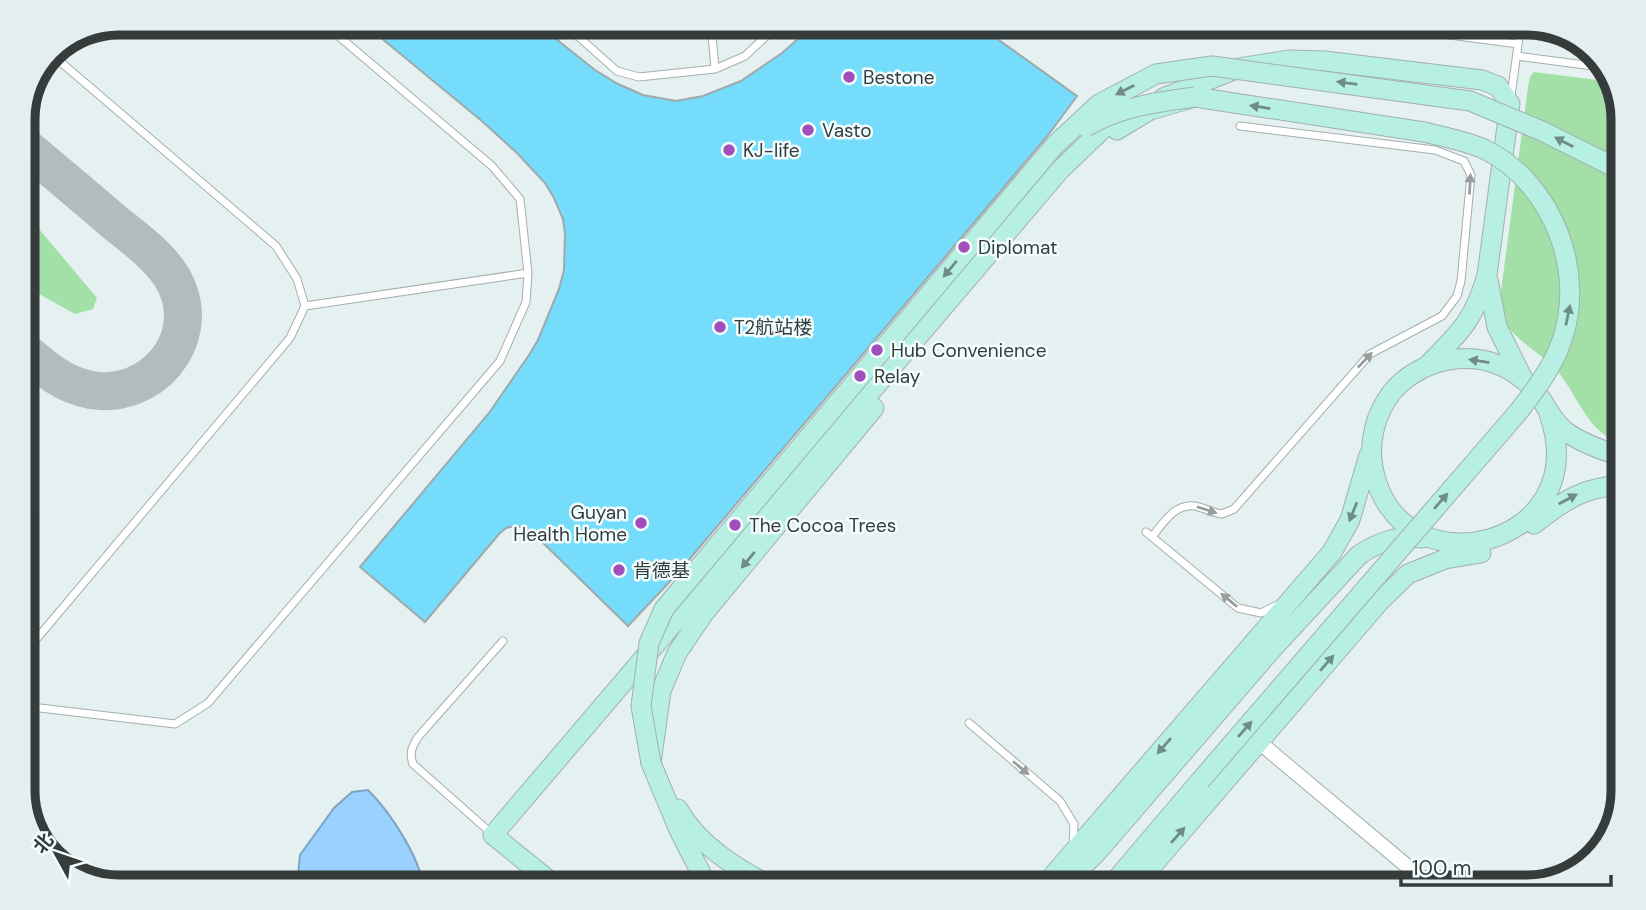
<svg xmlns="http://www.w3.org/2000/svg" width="1646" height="910" font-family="'DM Sans','Noto Sans SC',sans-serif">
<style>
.green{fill:#a2e0a8}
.water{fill:#9bd1fe;stroke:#7da4c4;stroke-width:2}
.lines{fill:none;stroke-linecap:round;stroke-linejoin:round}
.taxiway{stroke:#b2bcbc;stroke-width:38}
.building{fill:#75dcfb;stroke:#9ea9ac;stroke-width:2}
.lane-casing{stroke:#a3afae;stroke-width:9}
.street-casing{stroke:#a3afae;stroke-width:16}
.secondary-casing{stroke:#a3afae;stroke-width:21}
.lane{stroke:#fff;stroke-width:7}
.street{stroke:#fff;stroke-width:14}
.secondary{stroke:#b8efe3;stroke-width:19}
.secondary-bridge-casing{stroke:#a3afae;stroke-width:21;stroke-linecap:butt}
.secondary-bridge{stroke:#b8efe3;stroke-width:19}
.oneway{fill:#708c87}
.oneway2{fill:#9a9d9d}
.poi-dot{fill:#a24ebd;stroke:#f2fefe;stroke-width:2.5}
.labels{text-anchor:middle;stroke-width:5;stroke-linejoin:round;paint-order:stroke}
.poi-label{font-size:19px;fill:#363b3b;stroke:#f2fefe;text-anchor:start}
.rim{fill:none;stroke:#363b3b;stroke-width:9}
</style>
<rect width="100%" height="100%" fill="#e5f1f1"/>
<!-- green -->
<path class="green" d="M1534,72l79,10 10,31v330c-32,-5 -46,-48 -64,-70 -15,-19 -43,-31 -55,-52 -2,-4 -3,-10 -5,-15l29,-219 2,-10z
M23,210l74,88 -4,11 -18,5 -52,-29z"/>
<!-- water -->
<path class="water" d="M368,790c23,23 50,65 56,97h-121l-5,-11 2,-21 34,-47 18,-16z"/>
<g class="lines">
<!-- taxiway -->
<path class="taxiway" d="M23,145c30,25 60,50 90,76 22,18 51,38 63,64 26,56 -25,115 -85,105 -28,-5 -47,-22 -68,-40"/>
</g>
<!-- building -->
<path class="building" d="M363,23h173l59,47 23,14 25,11 33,6 27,-5 38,-15 41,-28 34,-30h159l102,73 -28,38 -372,440 -49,52 -91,-89 -14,-10 -9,-1 -8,2 -7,6 -74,88 -65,-55 129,-154 40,-58 9,-15 21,-51 5,-19 1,-37 -2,-14 -9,-21 -9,-15 -28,-30 -34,-31z"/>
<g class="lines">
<defs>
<path id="lane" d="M563,23l54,48 22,6 76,-8 30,-13 35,-33
M711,23l4,46
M983,23c14,11 22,15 35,0
M1359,23l159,21
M1517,56l91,12
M1511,96l10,-73
M305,306l223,-33
M1146,532l92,76 23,5 16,-8
M1152,537c11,-14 23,-34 43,-31 10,2 18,7 27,8l12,-5 136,-155 72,-38 15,-20 4,-15 10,-106 -7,-14 -29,-11 -195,-24
M23,655l267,-317 15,-32 -8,-27 -21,-33 -226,-193
M23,706l152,18 33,-21 292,-342 26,-59 2,-29 -8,-74 -28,-33 -169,-143
M969,723l91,78 14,23 -1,21
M491,833l-78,-69c-4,-11 -1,-17 5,-27l85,-96"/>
<path id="street" d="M1259,742l173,145"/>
<path id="secondary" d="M1163,98l76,-30 50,-8 35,1 158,19 16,6 12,18 -23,171c-13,46 -28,58 -60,91
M1117,130l33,-20 45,-13 229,35
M1488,280l9,47 26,52
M1549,414c48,135 -153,182 -176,53 -5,-26 3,-54 19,-75 22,-26 58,-38 91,-32 24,5 47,21 60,42 6,10 12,21 22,29 16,12 39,20 58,26
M1534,524c31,-24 49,-37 89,-39
M678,809c20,36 59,60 95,78
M557,887l-64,-52 567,-665 47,-45 19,-10
M708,887l-29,-57 -28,-67 10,-72 16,-38 27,-40 170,-205
M1043,887l289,-335 18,-32 19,-65
M1062,887l36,-36 175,-203 86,-93c21,-14 38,-19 63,-17
M1110,887l90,-106
M1134,887l246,-286 28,-27 37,-15 36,-6"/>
</defs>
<!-- lane casing -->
<use href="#lane" class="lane-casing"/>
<!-- street casing -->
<use href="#street" class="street-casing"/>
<!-- secondary casing -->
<use href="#secondary" class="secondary-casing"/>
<!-- lane -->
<use href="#lane" class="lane"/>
<!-- street -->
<use href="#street" class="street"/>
<!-- secondary -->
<use href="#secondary" class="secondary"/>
<defs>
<path id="secondary-bridge" d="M1086,127c33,-20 71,-25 109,-30
M651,763l-10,-57 8,-63 15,-34 391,-464 44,-41 57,-30 56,-8 258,35 72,30 68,34 13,11
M1200,781l319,-370c16,-21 33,-43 42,-68 26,-70 -8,-159 -75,-193 -19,-9 -42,-13 -62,-18"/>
</defs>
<!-- secondary-bridge casing -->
<use href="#secondary-bridge" class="secondary-bridge-casing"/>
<!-- secondary-bridge -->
<use href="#secondary-bridge" class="secondary-bridge"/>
</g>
<!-- one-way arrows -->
<defs><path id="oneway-solid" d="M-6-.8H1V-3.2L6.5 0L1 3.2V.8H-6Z" transform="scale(1.75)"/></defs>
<g class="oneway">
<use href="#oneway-solid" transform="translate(1347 83) rotate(-173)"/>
<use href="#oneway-solid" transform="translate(1125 90) rotate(153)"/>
<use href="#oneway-solid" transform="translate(1260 107) rotate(-171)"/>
<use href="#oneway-solid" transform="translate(1564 142) rotate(-153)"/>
<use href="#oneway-solid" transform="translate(950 269) rotate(130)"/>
<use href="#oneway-solid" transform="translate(1568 315) rotate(-78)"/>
<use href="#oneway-solid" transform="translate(1479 361) rotate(-171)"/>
<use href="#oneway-solid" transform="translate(1568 499) rotate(-28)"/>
<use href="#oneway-solid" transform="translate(1441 501) rotate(-49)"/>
<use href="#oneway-solid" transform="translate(1353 512) rotate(112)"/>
<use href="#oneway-solid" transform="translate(748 560) rotate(130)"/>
<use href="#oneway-solid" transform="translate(1327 663) rotate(-49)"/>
<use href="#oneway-solid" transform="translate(1245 729) rotate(-49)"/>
<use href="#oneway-solid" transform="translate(1164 746) rotate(131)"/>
<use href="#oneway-solid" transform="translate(1178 835) rotate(-49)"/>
</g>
<g class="oneway2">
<use href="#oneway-solid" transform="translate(1470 184) rotate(-87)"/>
<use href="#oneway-solid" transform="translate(1365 360) rotate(-46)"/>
<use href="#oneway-solid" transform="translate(1207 510) rotate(18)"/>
<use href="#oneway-solid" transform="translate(1229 600) rotate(-141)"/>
<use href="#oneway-solid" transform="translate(1021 768) rotate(40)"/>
</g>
<!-- markers -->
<g class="poi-dot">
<circle cx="849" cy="77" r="7"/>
<circle cx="808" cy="130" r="7"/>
<circle cx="729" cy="150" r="7"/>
<circle cx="964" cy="247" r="7"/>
<circle cx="720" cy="327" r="7"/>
<circle cx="877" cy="350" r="7"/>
<circle cx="860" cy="376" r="7"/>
<circle cx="641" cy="523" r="7"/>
<circle cx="735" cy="525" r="7"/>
<circle cx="619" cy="570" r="7"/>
</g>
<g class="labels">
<!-- poi labels -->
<g class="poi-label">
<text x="863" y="84">Bestone</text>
<text x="822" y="137">Vasto</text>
<text x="743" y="157">KJ-life</text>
<text x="978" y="254">Diplomat</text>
<text x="734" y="334">T2航站楼</text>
<text x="891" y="357">Hub Convenience</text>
<text x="874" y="383">Relay</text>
<text x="627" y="519" text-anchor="end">Guyan<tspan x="627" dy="22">Health Home</tspan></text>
<text x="749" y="532">The Cocoa Trees</text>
<text x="633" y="577">肯德基</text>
</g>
</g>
<!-- crop -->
<path d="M0 0H1646V910H0ZM119 35H1527A84 84 0 0 1 1611 119V791A84 84 0 0 1 1527 875H119A84 84 0 0 1 35 791V119A84 84 0 0 1 119 35Z" fill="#e3eeee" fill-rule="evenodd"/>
<path class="rim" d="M119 35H1527A84 84 0 0 1 1611 119V791A84 84 0 0 1 1527 875H119A84 84 0 0 1 35 791V119A84 84 0 0 1 119 35Z"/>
<!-- north arrow -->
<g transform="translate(56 854) rotate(310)" stroke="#f2fefe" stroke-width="5" paint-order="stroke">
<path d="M0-5L12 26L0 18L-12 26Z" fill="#363b3b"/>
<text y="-10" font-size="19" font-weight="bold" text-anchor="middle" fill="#363b3b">北</text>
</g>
<!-- scale -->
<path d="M1401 875v10h210v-10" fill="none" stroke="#363b3b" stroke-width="3.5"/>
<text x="1412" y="875" font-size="21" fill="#363b3b" stroke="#f2fefe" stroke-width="5" paint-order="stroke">100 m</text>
</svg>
